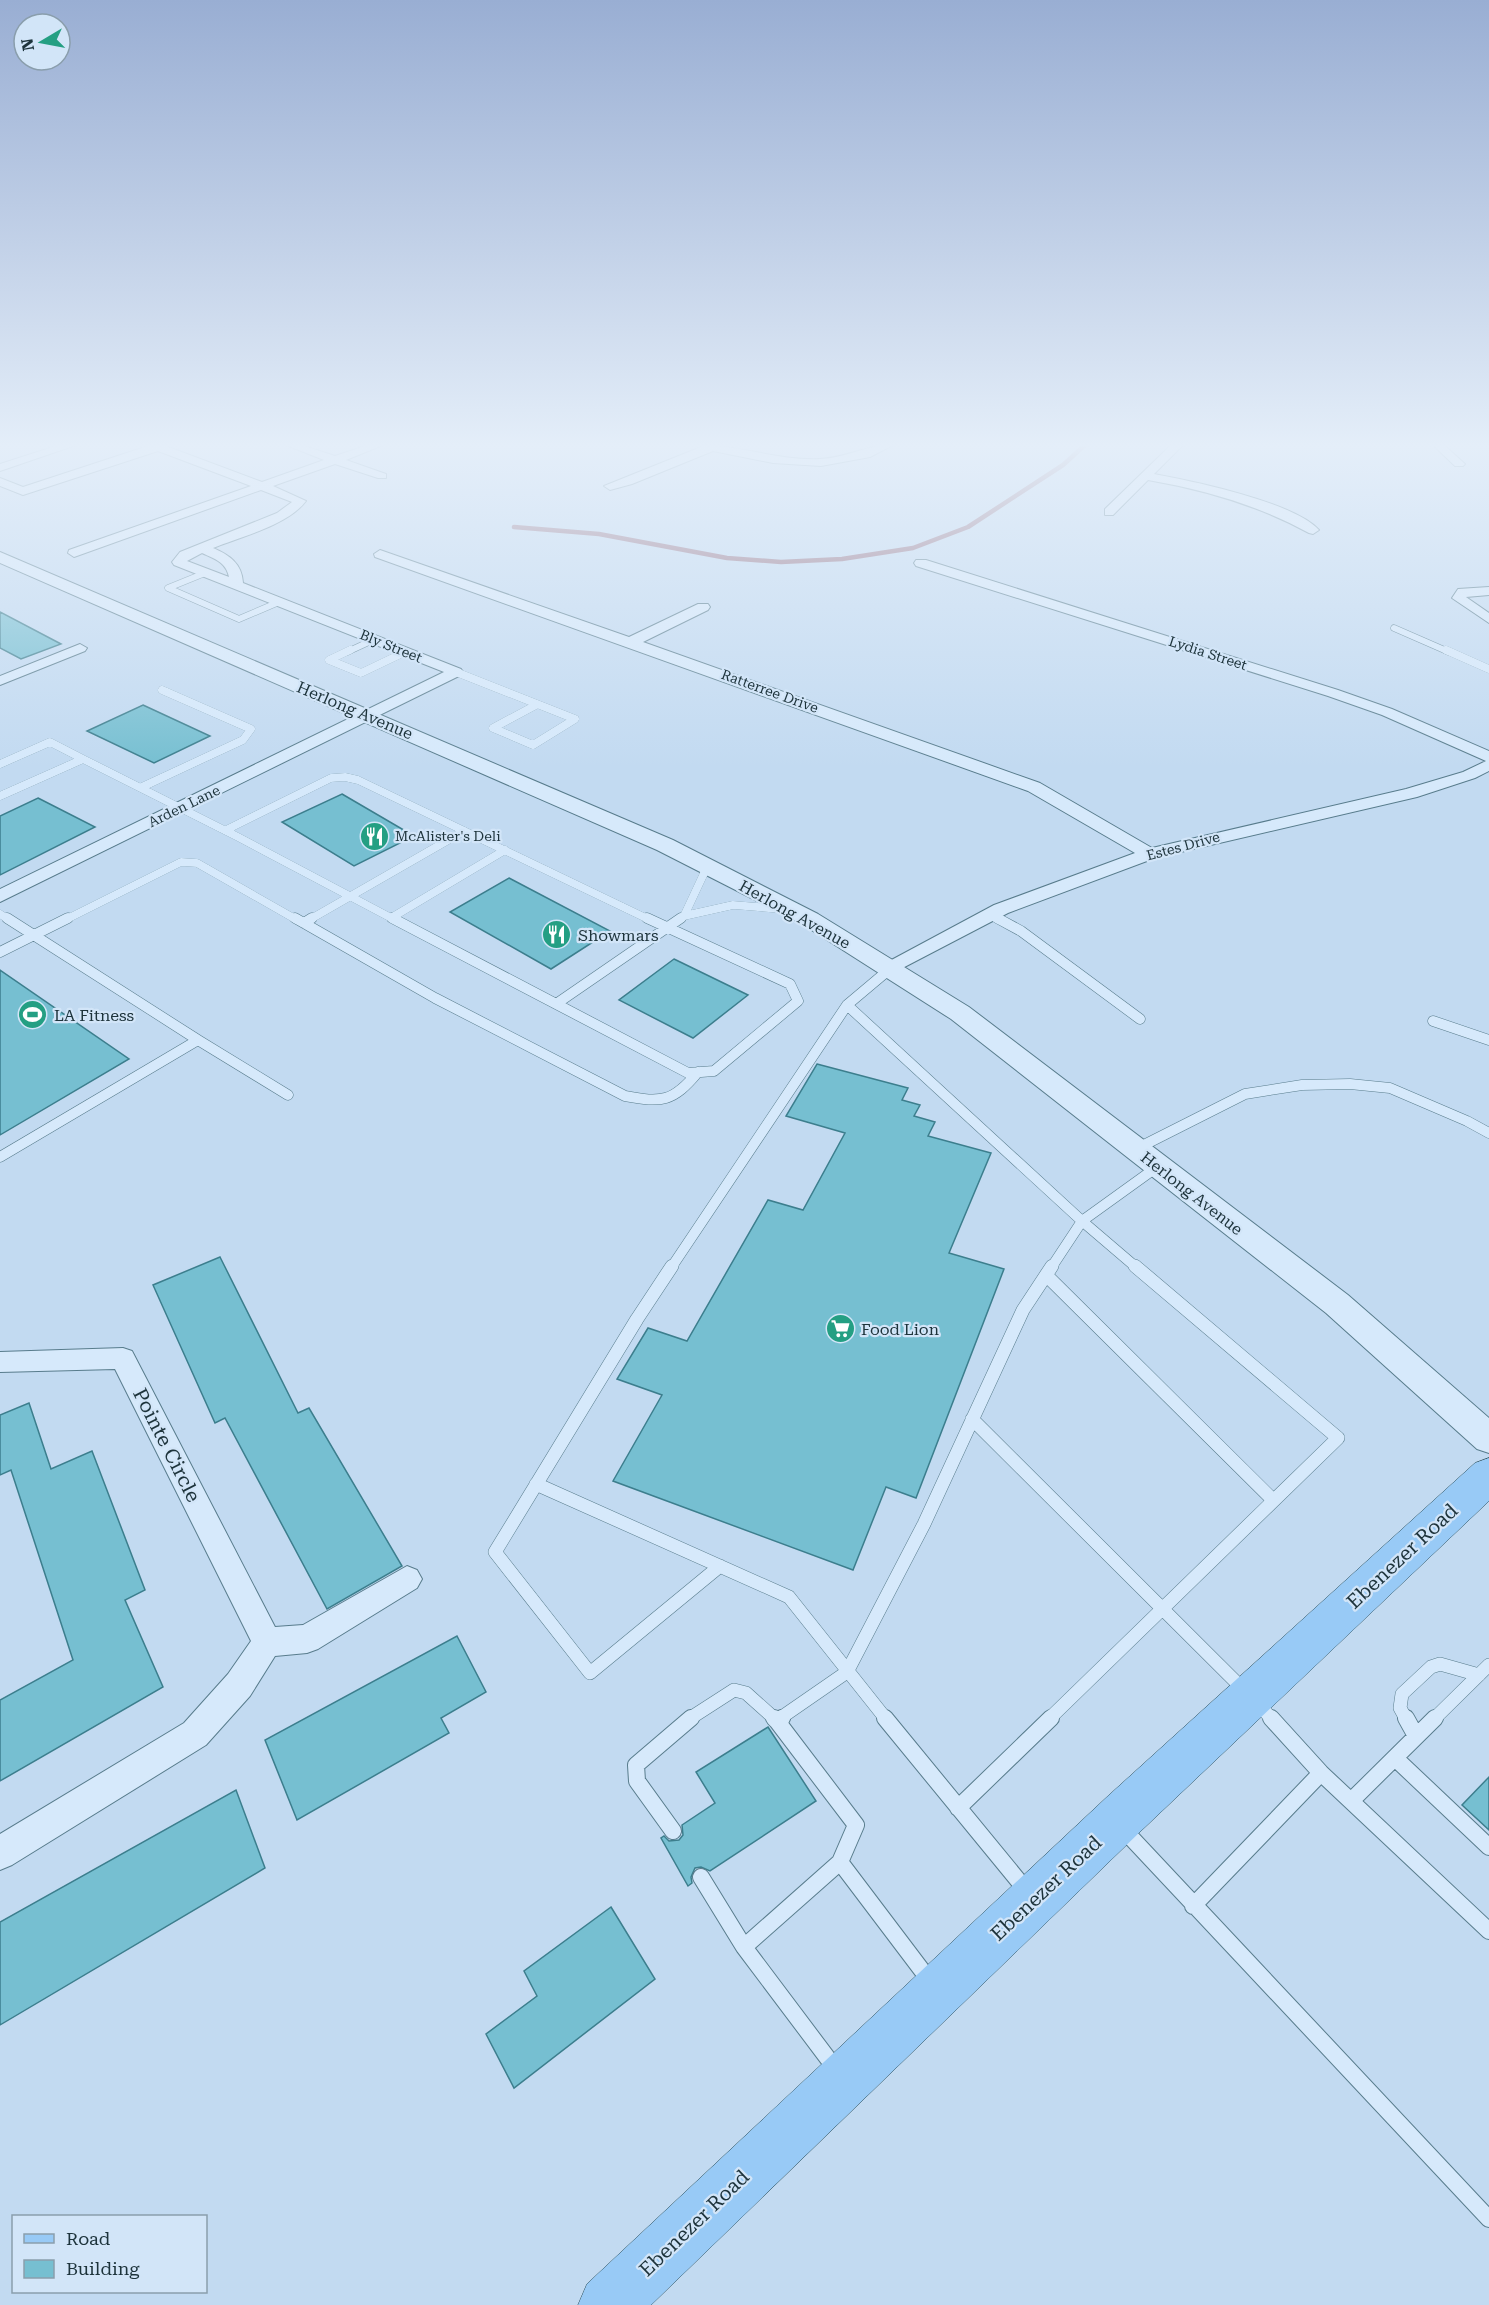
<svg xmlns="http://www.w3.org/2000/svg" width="1489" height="2305" font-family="'Roboto Serif',serif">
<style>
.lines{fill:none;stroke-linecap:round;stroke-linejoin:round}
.stream{stroke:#926b7d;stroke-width:4.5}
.building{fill:#76bfd1;stroke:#3c7e8d;stroke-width:1.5}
.service-far4-casing{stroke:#587c8c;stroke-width:7}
.service-far3-casing{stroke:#587c8c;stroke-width:8}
.service-far2-casing{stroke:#587c8c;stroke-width:11}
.service-far1-casing{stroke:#587c8c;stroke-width:14}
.service-casing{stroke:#587c8c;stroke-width:18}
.minor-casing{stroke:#587c8c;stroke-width:2}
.tertiary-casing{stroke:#587c8c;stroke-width:2}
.primary-casing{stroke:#2c4e59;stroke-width:1}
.service-far4{stroke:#d6e9fb;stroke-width:6}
.service-far3{stroke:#d6e9fb;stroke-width:8}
.service-far2{stroke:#d6e9fb;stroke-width:10}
.service-far1{stroke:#d6e9fb;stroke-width:13}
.service{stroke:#d6e9fb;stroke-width:16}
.minor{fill:#d6e9fb;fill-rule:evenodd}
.tertiary{fill:#d6e9fb;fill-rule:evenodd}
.primary{fill:#98caf6;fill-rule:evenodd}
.labels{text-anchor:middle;stroke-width:4.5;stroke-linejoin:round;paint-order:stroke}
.far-street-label{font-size:14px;fill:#1d333b;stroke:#d2e5f8}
.far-poi-label{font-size:14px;fill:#1d333b;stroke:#d2e5f8;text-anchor:start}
.street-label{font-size:16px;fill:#1d333b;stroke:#d2e5f8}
.poi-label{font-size:16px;fill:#1d333b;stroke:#d2e5f8;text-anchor:start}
.near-street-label{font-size:20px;fill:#1d333b;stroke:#d2e5f8}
</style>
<rect width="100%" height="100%" fill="#c2daf1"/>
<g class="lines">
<!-- stream -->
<path class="stream" d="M514,527l85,7 128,24 54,4 61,-3 71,-11 55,-21 95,-62 22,-20"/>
</g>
<!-- building -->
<path class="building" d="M0,612l61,32 -40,15 -21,-11z
M143,705l67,31 -56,27 -67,-32z
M342,794l72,42 -60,30 -72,-44z
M38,798l57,29 -95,48v-59z
M509,878l101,53 -59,38 -101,-57z
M674,959l74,36 -55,43 -74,-38z
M0,970l129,89 -129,76z
M817,1064l91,24 -6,12 18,5 -6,11 21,6 -7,14 63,17 -42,100 55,16 -88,229 -30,-11 -33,83 -240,-89 49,-86 -45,-16 31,-51 39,13 81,-141 35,10 42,-77 -59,-17z
M220,1257l78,156 11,-5 93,158 -75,43 -102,-191 -10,5 -62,-138z
M29,1403l22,66 41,-18 53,139 -20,10 38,87 -163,94v-81l73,-40 -62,-190 -11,5v-60z
M457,1636l29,56 -45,26 8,15 -152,87 -32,-80z
M768,1727l48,74 -106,70 -9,-4 -6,1 -4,9 1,6 -4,3 -27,-48 3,-2 5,5 10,-1 4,-5 -1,-10 33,-22 -19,-31z
M1489,1777v53l-27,-25z
M236,1790l29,78 -265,157v-103z
M611,1907l44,72 -141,109 -28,-54 51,-38 -13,-25z"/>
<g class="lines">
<defs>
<path id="service-far4" d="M205,573l-37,15 71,31 40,-17
M1394,628l55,24
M347,652l26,-12"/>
<path id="service-far3" d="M350,650l-21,10 32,13 44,-21
M1446,650l43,19
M456,672l119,47 -42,26 -40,-17 43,-23
M0,764l50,-22 33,17
M142,787l101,-47 8,-11 -89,-39
M0,796l83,-37 155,78 157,83
M226,830l105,-52 14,-1 13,3 292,140
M0,914l9,6
M990,915l9,5
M684,916l23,-49
M391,918l114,-68
M65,920l116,-58 16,1 100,57
M309,920l155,-89
M678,920l6,-4 49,-11 49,4"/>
<path id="service-far2" d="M7,918l191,122
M295,918l140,80 190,98c37,7 48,6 73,-24
M392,918l296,155 26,-2 84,-70 -8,-17 -143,-66
M997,918l24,13 119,88
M304,923l8,-5
M0,952l68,-34
M556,1004l125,-86
M847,1005l235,216 55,47
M1433,1021l56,19
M1136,1149l109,-55 57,-9 48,-1 40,4 77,33 22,12
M0,1157l198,-117 90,55
M671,1268l176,-263 44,-37
M1051,1268l31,-47 75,-54"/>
<path id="service-far1" d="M672,1266l-35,53 -142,233 95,121 130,-107
M1046,1275l227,225
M972,1419l273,272
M536,1484l253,113 97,122
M1256,1702l16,17
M689,1719l45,-29 12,3 29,26
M779,1719l68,-47 77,-148 99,-214 29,-44
M1049,1719l289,-281 -203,-172
M1406,1719l-6,-11 2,-14 29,-27 9,-3 39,11
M1434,1719l55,-54"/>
<path id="service" d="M774,1718l3,3 5,-3
M885,1718l141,172
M1271,1718l50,55 168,158
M1406,1718l10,18
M1395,1758l94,89
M1351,1801l84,-83
M958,1808l93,-90
M1124,1830l365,389
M673,1831l-36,-50 -1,-16 55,-47
M840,1862l90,119
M701,1877l43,70 91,121
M1193,1906l128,-133
M744,1947l96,-85 16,-37 -79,-104"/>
<path id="minor" d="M59,445h17l-76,26v-7z
M148,445h15l99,37 62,-22 -38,-15h15l34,11 33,-11h15l-37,15 40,14v4h-8l-43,-14 -62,22 33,15c-18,24 -65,36 -93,47 16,7 29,15 30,35l218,86 2,3 -2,3 -461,227v-13l444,-217 -270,-107 -2,-3 8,-10 97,-39 15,-11 -31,-12 -187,67 -6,-4 1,-3 182,-64 -93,-35 -135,44 -23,-9v-8l23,9 125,-41zM202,553c13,6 24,9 27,24l-42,-16z
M700,445c40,0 79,16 120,14 26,-1 49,-15 73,-14l-23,12 -49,9 -48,-3 -60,-12 -81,33 -22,6 -6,-4 97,-39z
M1171,445h12l-29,29c38,7 140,28 165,56l-6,4 -4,-1c-51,-28 -104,-43 -161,-53l-35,35h-8v-6z
M1433,445h11l21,19 -2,2h-8z
M380,550l249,87 69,-33h10l2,3 -2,3 -65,32 397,141 112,65 254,-59 57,-17 23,-11 -104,-46 -54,-19 -412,-130 -2,-3 2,-3h10l412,130 54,19 97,42v20l-14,7 -58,19 -262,61 -147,55 -117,61 -7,-2 -3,-4 3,-4 110,-59 141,-52 -107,-62 -653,-234 -1,-3z
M1489,587v8l-23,2 23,16v10l-37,-25 6,-9z
M80,644l7,4 -2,3 -85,34v-9z
M123,1348l9,3 143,276 28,-2 104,-59 10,4 5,9 -5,9 -99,61 -11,4 -32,3 -25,40 -44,49 -194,120 -12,5v-36l184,-111 44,-49 23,-33 -136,-272 -115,3v-20z"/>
<path id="tertiary" d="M0,552l673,288 145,74 151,93 379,288 141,123v35l-12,-4 -151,-136 -375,-294 -149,-95 -145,-74 -657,-287z"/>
<path id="primary" d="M1489,1458v43l-347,329 -491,475h-73l9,-21 521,-488 367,-333z"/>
</defs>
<!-- service-far4 casing -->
<use href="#service-far4" class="service-far4-casing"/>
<!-- service-far3 casing -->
<use href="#service-far3" class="service-far3-casing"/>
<!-- service-far2 casing -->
<use href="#service-far2" class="service-far2-casing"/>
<!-- service-far1 casing -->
<use href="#service-far1" class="service-far1-casing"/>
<!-- service casing -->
<use href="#service" class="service-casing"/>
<!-- minor casing -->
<use href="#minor" class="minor-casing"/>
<!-- tertiary casing -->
<use href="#tertiary" class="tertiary-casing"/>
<!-- primary casing -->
<use href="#primary" class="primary-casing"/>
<!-- service-far4 -->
<use href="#service-far4" class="service-far4"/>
<!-- service-far3 -->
<use href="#service-far3" class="service-far3"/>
<!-- service-far2 -->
<use href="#service-far2" class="service-far2"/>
<!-- service-far1 -->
<use href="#service-far1" class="service-far1"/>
<!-- service -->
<use href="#service" class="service"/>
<!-- minor -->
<use href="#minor" class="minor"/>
<!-- tertiary -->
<use href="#tertiary" class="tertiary"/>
<!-- primary -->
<use href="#primary" class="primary"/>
</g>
<!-- sky -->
<linearGradient id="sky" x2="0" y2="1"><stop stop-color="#99aed3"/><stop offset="0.58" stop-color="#e4eef9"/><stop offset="1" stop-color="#e4eef9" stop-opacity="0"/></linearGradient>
<rect width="1489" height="768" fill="url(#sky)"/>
<!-- icons -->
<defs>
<symbol id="restaurant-disc" viewBox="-11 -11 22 22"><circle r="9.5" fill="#249f83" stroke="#d2e5f8"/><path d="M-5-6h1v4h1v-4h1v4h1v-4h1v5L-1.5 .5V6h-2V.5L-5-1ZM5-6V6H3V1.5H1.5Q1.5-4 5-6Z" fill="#fff"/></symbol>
<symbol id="stadium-disc" viewBox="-11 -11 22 22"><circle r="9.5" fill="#249f83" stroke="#d2e5f8"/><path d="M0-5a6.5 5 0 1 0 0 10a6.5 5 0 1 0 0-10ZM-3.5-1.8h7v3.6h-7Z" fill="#fff"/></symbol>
<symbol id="supermarket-disc" viewBox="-11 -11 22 22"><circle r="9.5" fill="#249f83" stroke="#d2e5f8"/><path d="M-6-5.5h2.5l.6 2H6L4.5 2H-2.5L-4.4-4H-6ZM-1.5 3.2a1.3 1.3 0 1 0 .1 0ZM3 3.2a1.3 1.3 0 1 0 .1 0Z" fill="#fff"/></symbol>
</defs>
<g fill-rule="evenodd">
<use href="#restaurant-disc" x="358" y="820" width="33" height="33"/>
<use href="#restaurant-disc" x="540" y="918" width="33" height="33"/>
<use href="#stadium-disc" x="16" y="998" width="33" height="33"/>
<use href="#supermarket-disc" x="824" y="1312" width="33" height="33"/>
</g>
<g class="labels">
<!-- far-street labels -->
<g class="far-street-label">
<text transform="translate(391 646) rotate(22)" y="5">Bly Street</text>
<text transform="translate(1208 653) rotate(18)" y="5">Lydia Street</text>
<text transform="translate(770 691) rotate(20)" y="5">Ratterree Drive</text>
<text transform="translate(184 806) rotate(-26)" y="5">Arden Lane</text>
<text transform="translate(1183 846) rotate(-15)" y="5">Estes Drive</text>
</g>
<!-- far-poi labels -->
<g class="far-poi-label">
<text x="395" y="841">McAlister's Deli</text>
</g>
<!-- street labels -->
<g class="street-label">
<text transform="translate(355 710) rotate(23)" y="6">Herlong Avenue</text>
<text transform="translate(795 914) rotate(29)" y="6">Herlong Avenue</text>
<text transform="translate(1192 1193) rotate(38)" y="6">Herlong Avenue</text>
</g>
<!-- poi labels -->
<g class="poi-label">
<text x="578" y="941">Showmars</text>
<text x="54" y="1021">LA Fitness</text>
<text x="861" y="1335">Food Lion</text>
</g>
<!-- near-street labels -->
<g class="near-street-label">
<text transform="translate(167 1445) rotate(63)" y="7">Pointe Circle</text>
<text transform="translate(1402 1556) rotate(-43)" y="7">Ebenezer Road</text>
<text transform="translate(1046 1888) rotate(-43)" y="7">Ebenezer Road</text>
<text transform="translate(694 2223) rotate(-44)" y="7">Ebenezer Road</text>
</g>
</g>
<!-- legend -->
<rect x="12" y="2215" width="195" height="78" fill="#d2e5f8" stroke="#8a9eac" stroke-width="1.5"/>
<rect x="24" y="2234" width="30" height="9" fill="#98caf6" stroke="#8a9eac" stroke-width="1.5"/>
<text x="66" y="2245" font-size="18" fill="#1d333b">Road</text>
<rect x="24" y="2260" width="30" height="18" fill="#76bfd1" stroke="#8a9eac" stroke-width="1.5"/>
<text x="66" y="2275" font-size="18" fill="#1d333b">Building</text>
<!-- north arrow -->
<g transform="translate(42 42) rotate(260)"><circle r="28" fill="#d2e5f8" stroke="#8a9eac" stroke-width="1.5"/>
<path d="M0-4.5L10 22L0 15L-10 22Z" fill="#249f83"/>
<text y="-9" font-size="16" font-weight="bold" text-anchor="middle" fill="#1d333b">N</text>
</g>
</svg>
